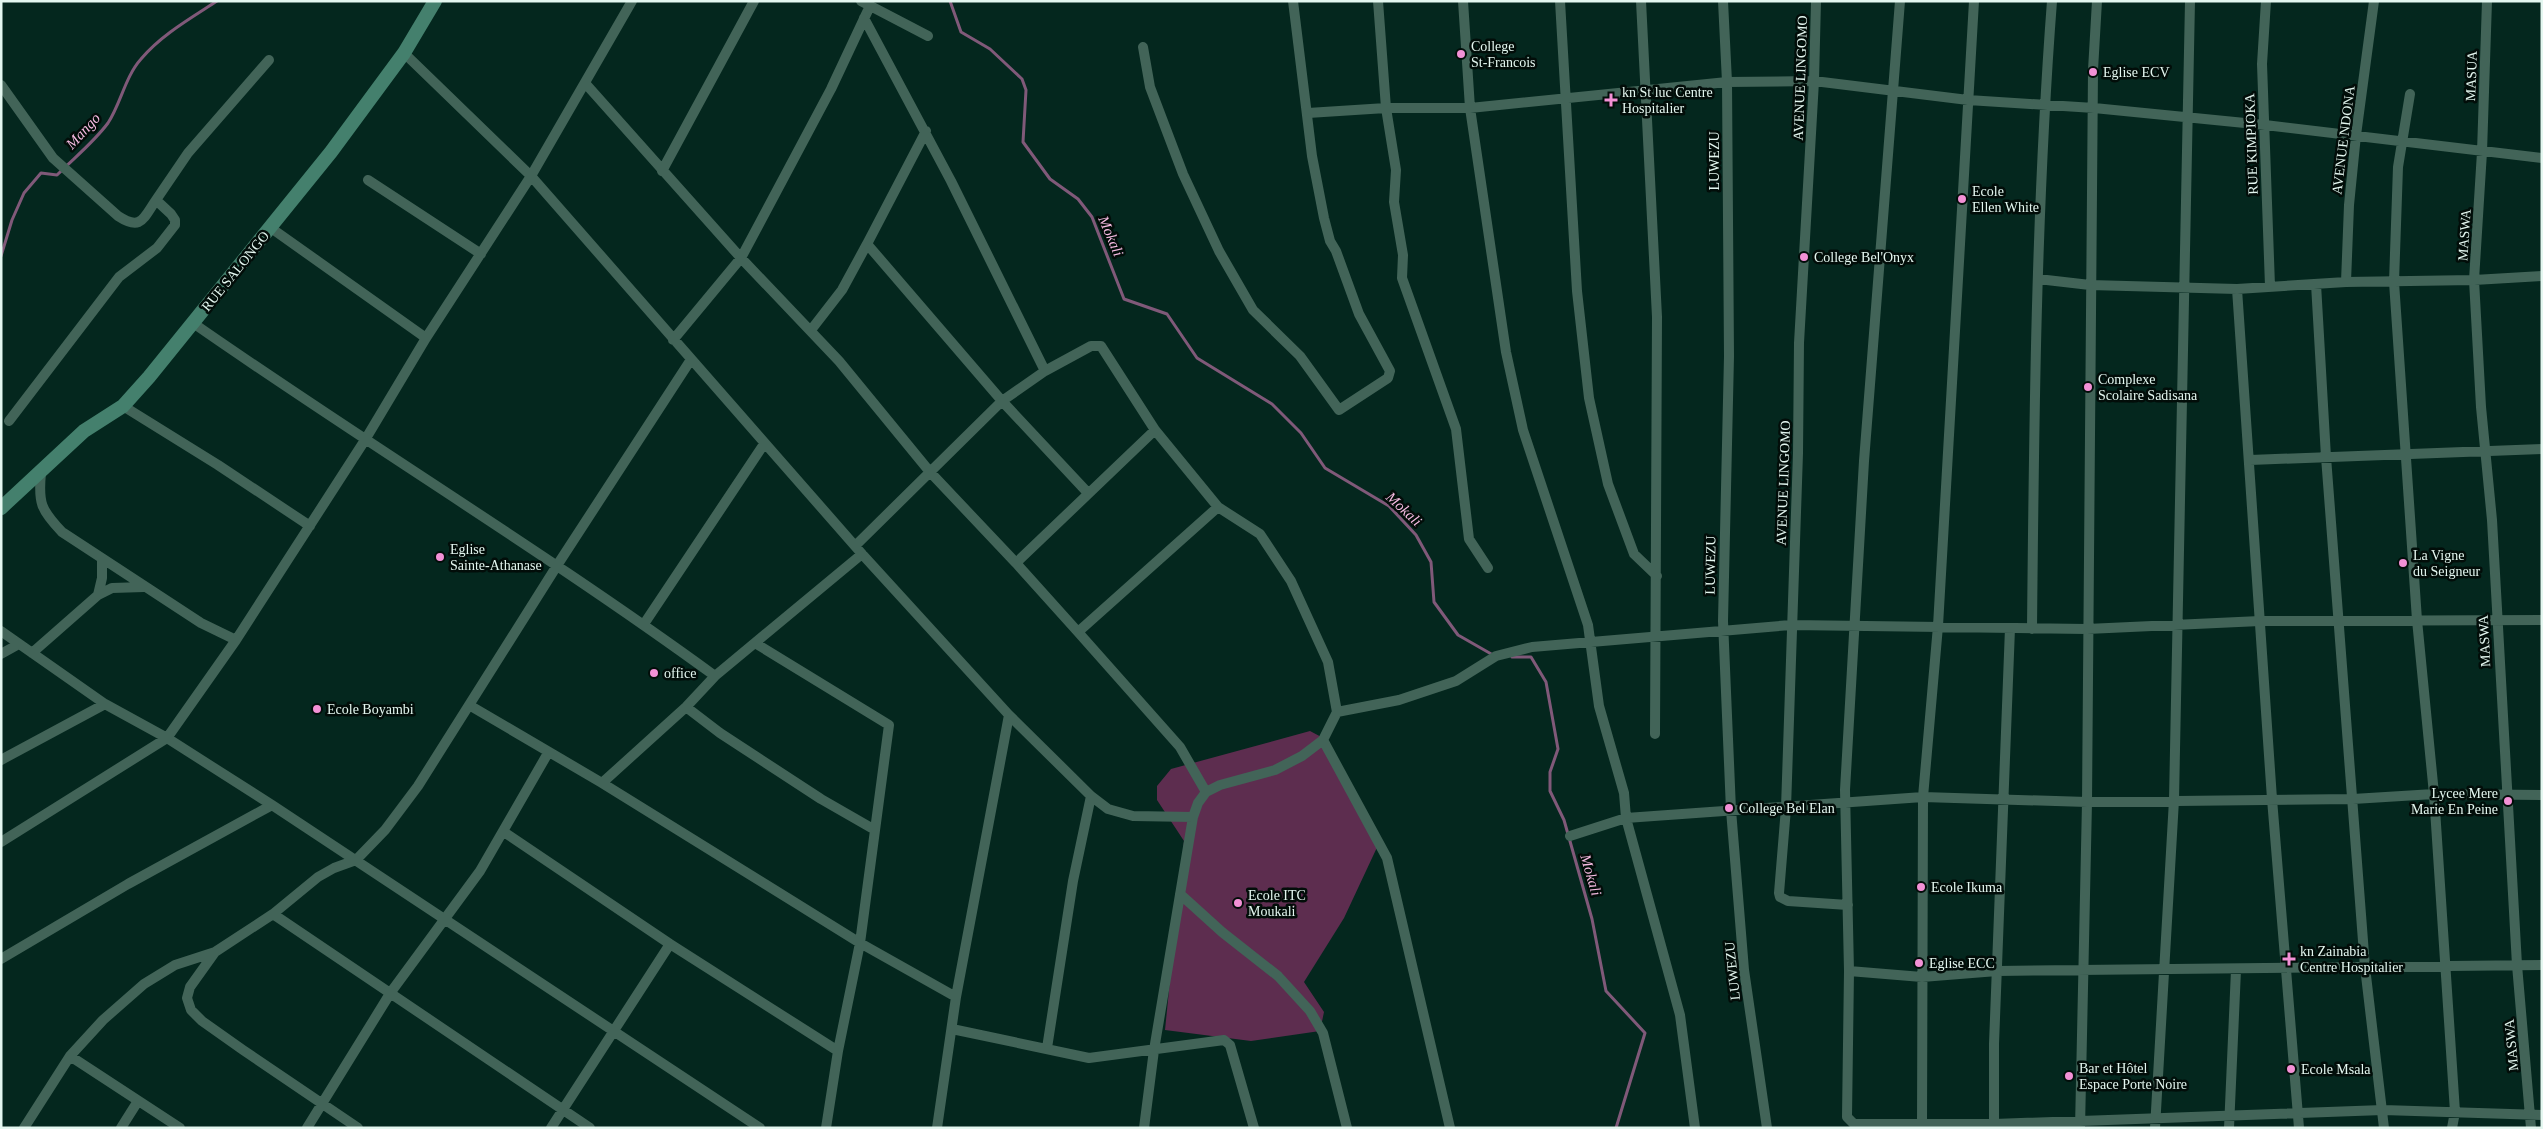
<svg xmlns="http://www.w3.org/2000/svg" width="2543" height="1129" font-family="'Times New Roman',serif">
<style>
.green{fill:#5d2d4f}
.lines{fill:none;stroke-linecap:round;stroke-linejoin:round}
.stream{stroke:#805979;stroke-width:3}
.street{stroke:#426458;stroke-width:10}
.secondary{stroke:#44806d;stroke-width:14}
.poi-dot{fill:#f391d6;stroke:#020d09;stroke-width:2}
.labels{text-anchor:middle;stroke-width:5;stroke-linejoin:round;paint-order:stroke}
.poi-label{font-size:14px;fill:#e4f7f0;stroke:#020d09;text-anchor:start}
.street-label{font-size:14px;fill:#e4f7f0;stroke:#020d09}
.water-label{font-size:15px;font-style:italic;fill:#f7bce3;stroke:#020d09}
</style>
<rect width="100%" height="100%" fill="#04271e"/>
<!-- green -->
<path class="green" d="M1310,731l17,9 53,101 -36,77 -40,64 20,30 -4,19 -69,10 -86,-11 19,-189 -27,-41v-14l14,-17z"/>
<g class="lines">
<!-- stream -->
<path class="stream" d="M950,1l11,31 29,17 32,30 4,11 -3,52 27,37 28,20 14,18 32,82 43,15 30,44 75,46 29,29 24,35 64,38 27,29 15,27 3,40 24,33 35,20
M1,256l11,-36 12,-27 17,-20 16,2c17,-17 37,-33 51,-52 13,-20 17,-46 33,-64 20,-24 50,-41 76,-58
M1512,657h19l15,25 12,67 -8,23v19l14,29 28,99 14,72 39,42 -29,95"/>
<!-- street -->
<path class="street" d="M861,1l67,35
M1378,1l8,107 10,62 -2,32 9,53 -1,23 54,151 13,110 19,29
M1463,1l7,107 36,244 17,78 65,195 11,81 25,87 2,25 54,197 15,113
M1560,1l17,290 12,107 19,86 26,70 23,22
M1641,1l16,316 -2,417
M1723,1l4,81 2,274 -6,265 8,189 13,160 23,158
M1816,1l-2,80 -15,262 -1,110 -12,355 -7,85 1,4 8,4 60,4
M1900,1l-36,460 -19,329 4,181 -2,146 7,7h140l389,-14 159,5
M2266,1l-4,63 8,222
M2487,1l-5,151 -8,128 7,127 11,113 25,445 14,163
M864,18l87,163 94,190
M1143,47l7,40 33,87 36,77 34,59 47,46 39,54 49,-32 2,-7 -31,-57 -23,-63 -6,-10 -6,-23 -12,-62 -19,-155
M404,53l127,123 331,378 147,161 82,81 17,13 25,7 60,1
M585,83l156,175 98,103 91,111 86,91
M1,85l52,73 65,58c23,15 25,3 38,-16
M2410,94l-12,73 -4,115 23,338 17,174 21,318 -3,16
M1308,113l78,-5h84l257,-26 87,-1 154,19 126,8 171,17 277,33
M926,131l-59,113 135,157 86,92
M662,171l92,-170
M368,180l113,74
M271,228l155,110
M2038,279l52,6 147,4 109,-7 128,-2 68,-4
M2346,282l3,-77 7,-70 18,-134
M2316,284l10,173 39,510 19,161
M2237,289l35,510 27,329
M193,323c172,120 352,229 522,353
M811,330l31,-40 25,-46
M673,340l68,-82 90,-169 39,-83
M123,406l95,59 92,61
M9,421l110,-144 38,-29 18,-23v-5l-4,-6 -15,-14 32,-47 81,-93
M2250,460l292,-11
M41,473c-3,30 0,37 21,59l139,91 35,17
M1218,507l42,27 31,47 37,81 9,50
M855,546l147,-145 43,-30 46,-25h10l54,84 63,77 -140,125 102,115 26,45
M98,595l4,-17v-19
M644,624l120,-180
M2032,629c2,-209 4,-419 20,-628
M1,631l104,73 62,34 105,67 488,323
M1078,632l-62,-69 139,-133
M755,643l134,82 -29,218 -22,108 -12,77
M32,653l66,-58 14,-7 32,-1
M1,654l18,-10
M469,705l133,78 258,160 96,54
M686,707l34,26 101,66 54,31
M1323,740l64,118 63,270
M1,760l104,-56
M602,783l84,-76 29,-31 147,-122
M504,832l166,112 168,107
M1570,836l56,-18 297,-21 164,5 266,-3 81,-5 108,1
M1,842l166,-104 69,-98 129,-200 61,-102 105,-162 101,-175
M1180,894l42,38 56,44 32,35 13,22 24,95
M273,914l317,214
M215,952l-25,35 -3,11 4,12 11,11 41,29 115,78
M1,959l127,-75 144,-79
M1849,971l73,6 75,-6 545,-6
M952,1029l137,29 135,-18 6,5 24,83
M1047,1048l26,-167 18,-85
M70,1056l110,72
M24,1128l46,-72 33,-36 41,-36 31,-19 40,-13 58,-38 45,-37 16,-9 22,-8 29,-30 33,-44 140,-222 132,-203
M121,1128l17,-27
M307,1128l84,-136 89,-121 68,-118
M551,1128l119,-184
M937,1128l19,-131 53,-282
M1144,1128l10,-78 39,-233 5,-14 8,-11 14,-7 55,-15 27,-14 21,-16 14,-28 62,-12 57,-19 40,-25 36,-9 259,-22 296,4 173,-8 282,-1
M1922,1128l1,-331 15,-171 36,-625
M1994,1128v-84l16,-416
M2080,1128l7,-326 6,-732 4,-69
M2155,1128l19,-328 16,-799
M2229,1128l7,-158"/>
<!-- secondary -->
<path class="secondary" d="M1,508l83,-77 39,-25 26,-29 182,-225 73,-99 31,-52"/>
</g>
<!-- markers -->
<g class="poi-dot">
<circle cx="1461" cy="54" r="5"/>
<circle cx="2093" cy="72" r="5"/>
<path d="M1608.5 92.5h5v5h5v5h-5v5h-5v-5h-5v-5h5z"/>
<circle cx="1962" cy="199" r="5"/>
<circle cx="1804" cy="257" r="5"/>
<circle cx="2088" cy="387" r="5"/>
<circle cx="440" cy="557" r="5"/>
<circle cx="2403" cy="563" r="5"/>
<circle cx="654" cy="673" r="5"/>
<circle cx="317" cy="709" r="5"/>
<circle cx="2508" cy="801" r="5"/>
<circle cx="1729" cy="808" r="5"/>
<circle cx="1921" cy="887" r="5"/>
<circle cx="1238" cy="903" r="5"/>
<path d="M2286.5 951.5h5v5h5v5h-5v5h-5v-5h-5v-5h5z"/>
<circle cx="1919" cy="963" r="5"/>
<circle cx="2291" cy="1069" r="5"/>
<circle cx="2069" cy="1076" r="5"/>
</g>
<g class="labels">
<!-- poi labels -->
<g class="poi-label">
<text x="1471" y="51">College<tspan x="1471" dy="16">St-Francois</tspan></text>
<text x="2103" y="77">Eglise ECV</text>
<text x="1622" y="97">kn St luc Centre<tspan x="1622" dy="16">Hospitalier</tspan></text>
<text x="1972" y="196">Ecole<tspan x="1972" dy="16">Ellen White</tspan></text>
<text x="1814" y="262">College Bel'Onyx</text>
<text x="2098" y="384">Complexe<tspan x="2098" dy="16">Scolaire Sadisana</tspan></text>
<text x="450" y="554">Eglise<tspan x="450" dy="16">Sainte-Athanase</tspan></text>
<text x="2413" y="560">La Vigne<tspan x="2413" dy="16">du Seigneur</tspan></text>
<text x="664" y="678">office</text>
<text x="327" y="714">Ecole Boyambi</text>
<text x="2498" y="798" text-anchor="end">Lycee Mere<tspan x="2498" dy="16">Marie En Peine</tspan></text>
<text x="1739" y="813">College Bel Elan</text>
<text x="1931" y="892">Ecole Ikuma</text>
<text x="1248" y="900">Ecole ITC<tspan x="1248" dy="16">Moukali</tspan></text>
<text x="2300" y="956">kn Zainabia<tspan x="2300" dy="16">Centre Hospitalier</tspan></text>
<text x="1929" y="968">Eglise ECC</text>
<text x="2079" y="1073">Bar et Hôtel<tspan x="2079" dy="16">Espace Porte Noire</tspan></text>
<text x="2301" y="1074">Ecole Msala</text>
</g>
<!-- street labels -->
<g class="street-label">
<text transform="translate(2471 76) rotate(-88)" y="5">MASUA</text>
<text transform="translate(1800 78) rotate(-88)" y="5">AVENUE LINGOMO</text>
<text transform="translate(2343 140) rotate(-83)" y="5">AVENUE NDONA</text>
<text transform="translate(2251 144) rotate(-92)" y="5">RUE KIMPIOKA</text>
<text transform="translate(1714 161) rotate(-90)" y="5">LUWEZU</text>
<text transform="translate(2464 235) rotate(-86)" y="5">MASWA</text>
<text transform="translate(235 271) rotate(-51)" y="5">RUE SALONGO</text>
<text transform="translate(1783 483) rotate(-88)" y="5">AVENUE LINGOMO</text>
<text transform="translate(1710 565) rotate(-89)" y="5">LUWEZU</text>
<text transform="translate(2484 641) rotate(-93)" y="5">MASWA</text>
<text transform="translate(1732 971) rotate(-96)" y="5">LUWEZU</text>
<text transform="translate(2511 1045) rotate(-95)" y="5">MASWA</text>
</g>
<!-- water labels -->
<g class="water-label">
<text transform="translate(83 131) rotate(-47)" y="5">Mango</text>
<text transform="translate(1111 236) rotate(67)" y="5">Mokali</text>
<text transform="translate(1404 509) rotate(43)" y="5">Mokali</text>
<text transform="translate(1591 875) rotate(74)" y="5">Mokali</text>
</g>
</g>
<!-- border -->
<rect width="2543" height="1129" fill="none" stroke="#e4f7f0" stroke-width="5"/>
</svg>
